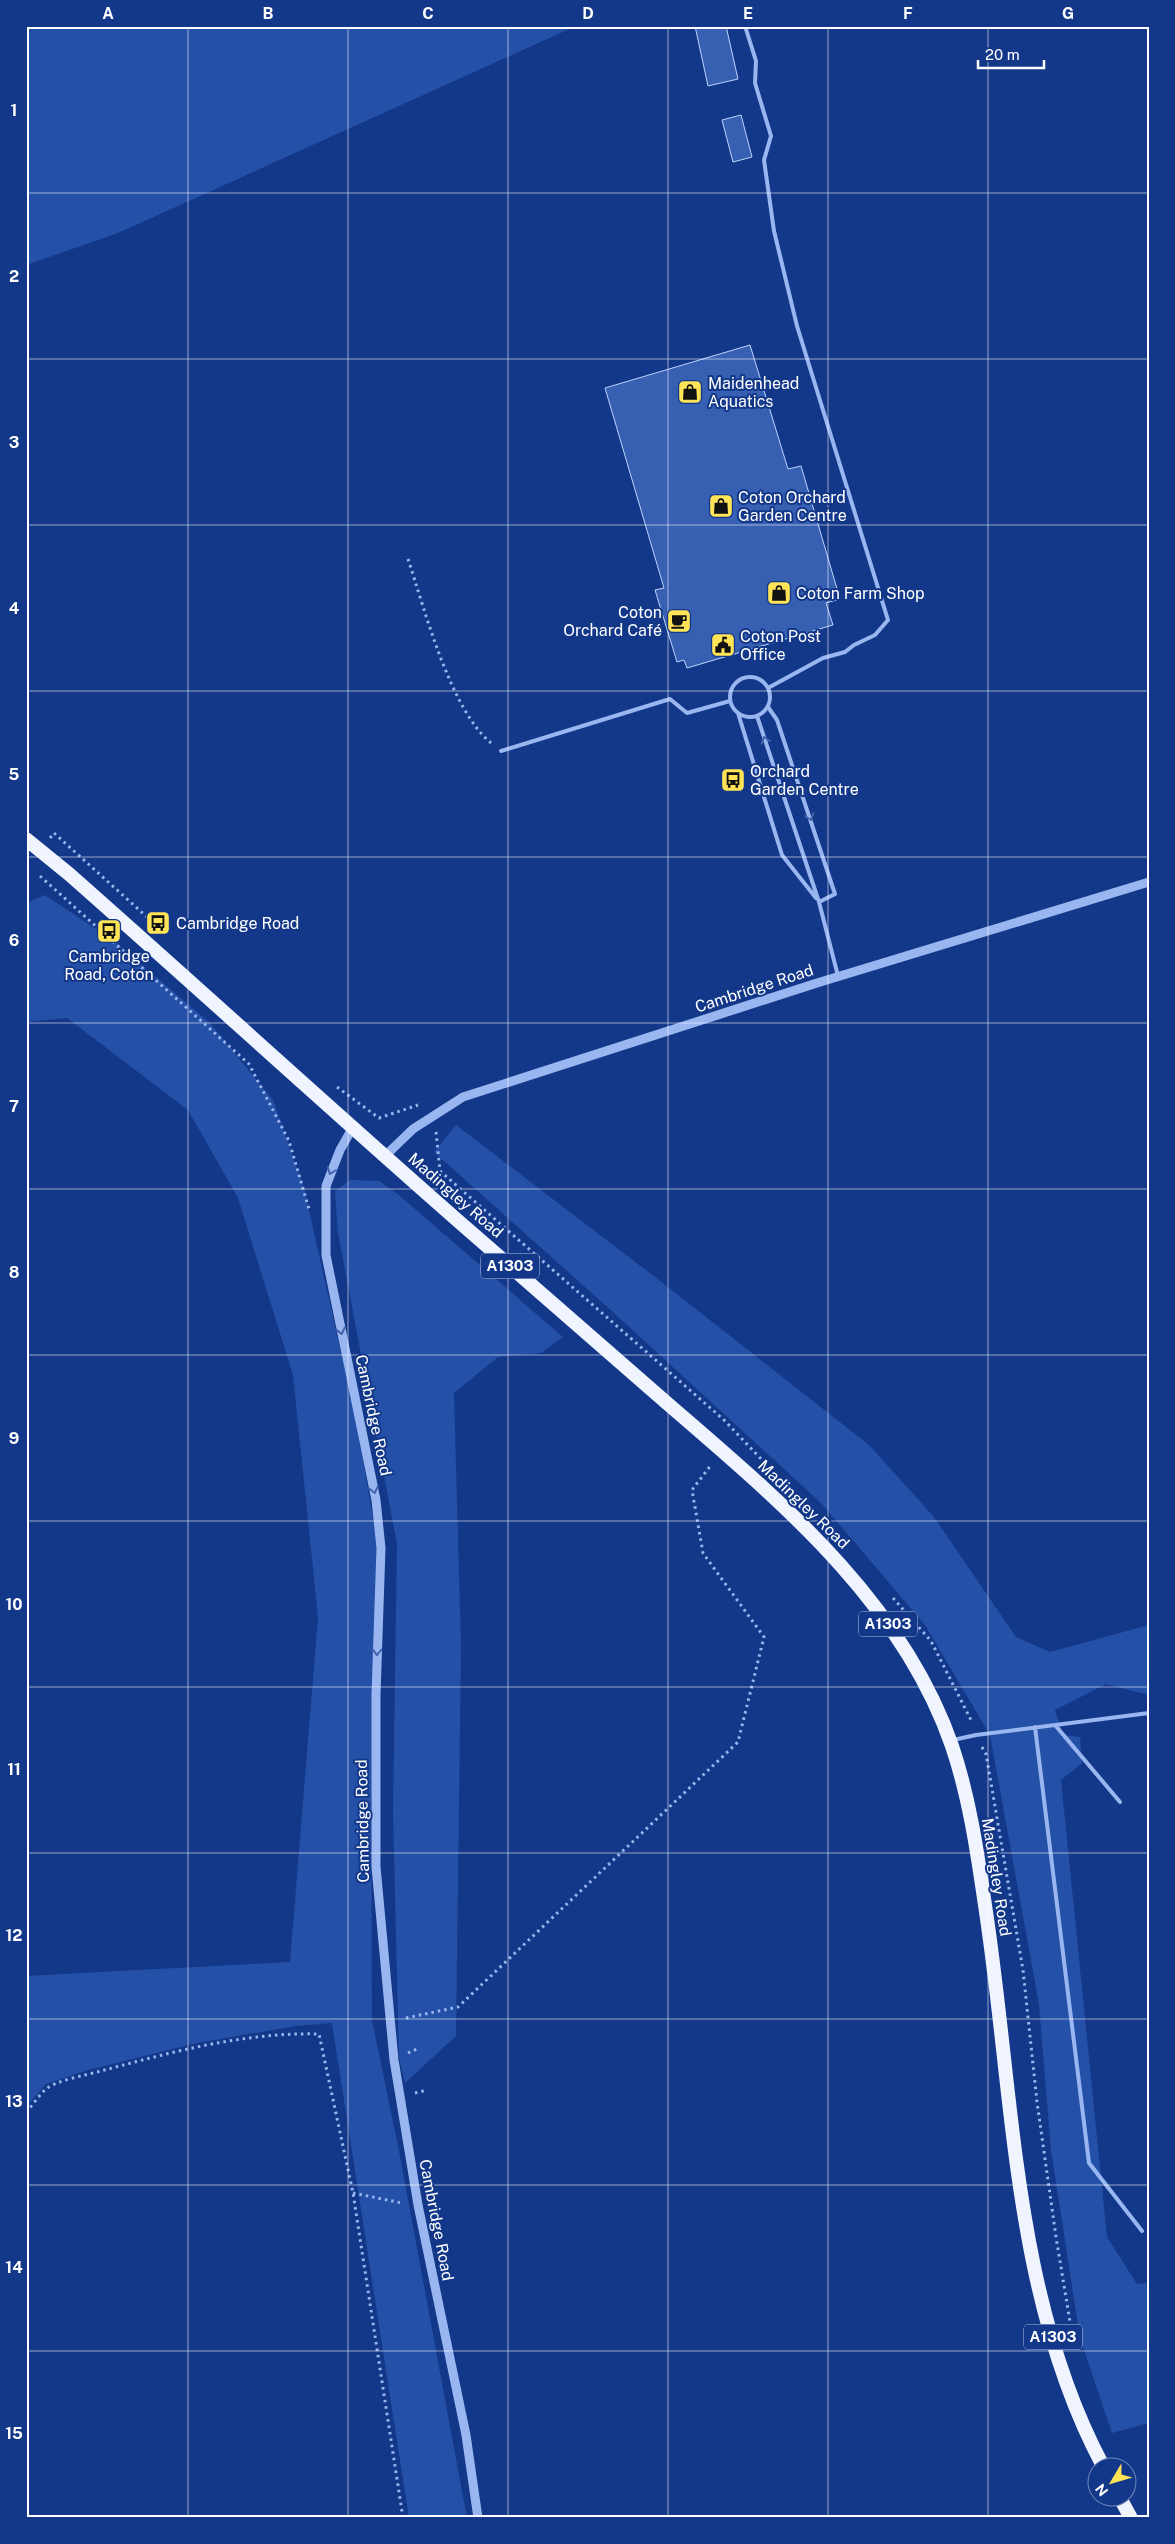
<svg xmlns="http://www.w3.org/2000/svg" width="1175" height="2544" font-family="'Public Sans',sans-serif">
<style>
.green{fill:#2550a8}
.building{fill:#375fb2;stroke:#c0d4fc}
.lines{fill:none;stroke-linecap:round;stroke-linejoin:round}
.path{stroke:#9ab6f0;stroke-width:3;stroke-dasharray:2.5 4;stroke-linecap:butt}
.service{stroke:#9ab6f0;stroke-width:4}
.tertiary{stroke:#9ab6f0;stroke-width:9}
.trunk{stroke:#f0f4ff;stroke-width:14}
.oneway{stroke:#4264ad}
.grid{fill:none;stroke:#fff;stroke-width:1;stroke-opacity:0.55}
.labels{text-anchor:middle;stroke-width:4;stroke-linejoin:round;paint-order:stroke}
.shield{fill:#133889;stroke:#b8c3dc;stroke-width:1}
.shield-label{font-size:15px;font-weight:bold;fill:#fff}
.poi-label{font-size:16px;fill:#fff;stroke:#133889;text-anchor:start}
.street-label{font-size:16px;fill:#fff;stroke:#133889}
.neatline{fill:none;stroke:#fff;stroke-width:2}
.grid-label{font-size:16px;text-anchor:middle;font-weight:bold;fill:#fff}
</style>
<rect width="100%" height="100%" fill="#133889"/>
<!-- green -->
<path class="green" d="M26,26h550l-458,207 -92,32z
M45,895l69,46 97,83 62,76 31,88 50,222 23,131 -6,266 1,213 27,131 68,367h-58l-77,-495 -36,3 -99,17 -109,27 -42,14 -20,23v-131l264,-14 28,-345 -25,-242 -55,-177 -50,-88 -121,-92 -41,4v-119z
M456,1125l208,159 205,161 65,72 82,120 34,15 99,-27v70l-43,-11 -51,26 8,25 17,2 2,26 -21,17 46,457 30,47 12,-1v140l-37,10 -32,-95 -29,-188 -12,-146 -49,-269 -65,-110 -104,-122 -207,-190 -180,-161z
M350,1180l29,1 20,14 164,142 -22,16 -43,4 -44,36 7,254 -5,389 -51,47 -6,-26 -6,-245 4,-268 -59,-311 -3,-42z"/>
<!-- building -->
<path class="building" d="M695,26h31l12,53 -30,7z
M741,115l11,42 -19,5 -11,-42z
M750,345l38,124 13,-3 39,133 -14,4 7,22 -146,43 -3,-8 -7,2 -22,-72 9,-2 -59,-200z"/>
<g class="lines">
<!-- path -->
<path class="path" d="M408,559c17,51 42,150 83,184
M50,838l4,-5 93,84
M40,876l209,188 40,77 20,68
M337,1087l42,31 39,-13
M436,1132l4,39 284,249 39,41
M893,1598l38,43 41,81
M982,1747l4,7 37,216 14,132 19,135 17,103
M406,2018l52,-11 280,-265 26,-105 -61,-84 -11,-63 19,-25
M408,2053l11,-5
M415,2093l12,-3
M26,2112c7,-7 13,-17 20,-23 11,-9 41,-14 55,-18 71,-19 144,-39 218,-37l34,159 50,325
M353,2193l49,10"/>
<!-- service -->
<path class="service" d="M745,26l11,35 -1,22 16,53 -7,24 10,71 23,95 91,294 -13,15 -21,10 -9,7 -22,6 -55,30
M730 697a20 20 0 1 1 40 0a20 20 0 1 1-40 0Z
M768,707l9,13 58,174 -16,8
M738,713l44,142 34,43
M757,716l62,186 19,74
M501,751l169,-52 17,14 43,-12
M1055,1725l65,77
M1035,1727l54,436 53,68
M953,1740l23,-5 173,-22"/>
<!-- tertiary -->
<path class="tertiary" d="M353,1127l-13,23 -14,36v69l50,245 5,48 -5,147v172l18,193 24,145 48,230 12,83
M385,1156l28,-27 50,-32 354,-114 332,-101"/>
<!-- trunk -->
<path class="trunk" d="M26,839l43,35c135,119 268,241 403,359 66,57 131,114 196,171 112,97 234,197 284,342 18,53 26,111 34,166 28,185 27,386 117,554
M1119,2496l12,22"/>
</g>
<!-- one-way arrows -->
<defs><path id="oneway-chevron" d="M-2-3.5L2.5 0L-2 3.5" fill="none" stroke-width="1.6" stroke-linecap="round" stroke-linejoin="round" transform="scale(1.25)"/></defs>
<g class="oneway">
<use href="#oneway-chevron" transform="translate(765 740) rotate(-108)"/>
<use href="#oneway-chevron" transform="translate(810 817) rotate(72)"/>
<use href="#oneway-chevron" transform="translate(331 1171) rotate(111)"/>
<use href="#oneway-chevron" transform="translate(341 1331) rotate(78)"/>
<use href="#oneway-chevron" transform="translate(374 1490) rotate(78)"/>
<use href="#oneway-chevron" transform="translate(377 1652) rotate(92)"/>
</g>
<!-- grid -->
<path class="grid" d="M188,26v2492M348,26v2492M508,26v2492M668,26v2492M828,26v2492M988,26v2492M26,193h1123M26,359h1123M26,525h1123M26,691h1123M26,857h1123M26,1023h1123M26,1189h1123M26,1355h1123M26,1521h1123M26,1687h1123M26,1853h1123M26,2019h1123M26,2185h1123M26,2351h1123"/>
<!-- icons -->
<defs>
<symbol id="shop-square" viewBox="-11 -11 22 22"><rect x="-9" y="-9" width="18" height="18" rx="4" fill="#ffe458" stroke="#133889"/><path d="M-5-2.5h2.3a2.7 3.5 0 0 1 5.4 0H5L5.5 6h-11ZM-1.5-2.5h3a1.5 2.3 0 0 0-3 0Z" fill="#111"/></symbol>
<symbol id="cafe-square" viewBox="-11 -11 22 22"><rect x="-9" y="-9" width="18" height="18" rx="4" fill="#ffe458" stroke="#133889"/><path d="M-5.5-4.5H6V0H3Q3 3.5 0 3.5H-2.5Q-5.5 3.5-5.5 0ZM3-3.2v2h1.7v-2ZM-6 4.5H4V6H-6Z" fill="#111"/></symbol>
<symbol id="civic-square" viewBox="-11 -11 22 22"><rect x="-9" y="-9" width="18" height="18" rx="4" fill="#ffe458" stroke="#133889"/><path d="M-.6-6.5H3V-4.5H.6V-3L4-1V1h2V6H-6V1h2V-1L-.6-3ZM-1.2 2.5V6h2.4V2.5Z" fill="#111"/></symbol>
<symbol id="bus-square" viewBox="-11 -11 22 22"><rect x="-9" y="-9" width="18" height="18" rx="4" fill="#ffe458" stroke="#133889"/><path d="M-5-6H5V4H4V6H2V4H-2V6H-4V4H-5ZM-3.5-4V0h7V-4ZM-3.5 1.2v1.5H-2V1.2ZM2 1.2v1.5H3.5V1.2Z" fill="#111"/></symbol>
</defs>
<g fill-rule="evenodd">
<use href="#shop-square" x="676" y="378" width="28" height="28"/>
<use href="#shop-square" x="707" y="492" width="28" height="28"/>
<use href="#shop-square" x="765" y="579" width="28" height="28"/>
<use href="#cafe-square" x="665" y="607" width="28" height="28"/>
<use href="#civic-square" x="709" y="631" width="28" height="28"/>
<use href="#bus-square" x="719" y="766" width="28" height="28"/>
<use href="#bus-square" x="144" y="909" width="28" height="28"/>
<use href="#bus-square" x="95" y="917" width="28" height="28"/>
</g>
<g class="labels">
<!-- shield labels -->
<g class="shield">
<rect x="481" y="1253.5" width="58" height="25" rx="4"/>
<rect x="859" y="1611.5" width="58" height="25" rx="4"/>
<rect x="1024" y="2324.5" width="58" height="25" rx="4"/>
</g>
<g class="shield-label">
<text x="510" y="1271">A1303</text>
<text x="888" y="1629">A1303</text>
<text x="1053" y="2342">A1303</text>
</g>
<!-- poi labels -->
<g class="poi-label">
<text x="708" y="389">Maidenhead<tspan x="708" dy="18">Aquatics</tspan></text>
<text x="738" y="503">Coton Orchard<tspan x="738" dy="18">Garden Centre</tspan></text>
<text x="796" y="599">Coton Farm Shop</text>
<text x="662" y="618" text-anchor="end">Coton<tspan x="662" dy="18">Orchard Café</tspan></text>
<text x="740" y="642">Coton Post<tspan x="740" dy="18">Office</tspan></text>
<text x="750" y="777">Orchard<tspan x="750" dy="18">Garden Centre</tspan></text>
<text x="176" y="929">Cambridge Road</text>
<text x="109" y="962" text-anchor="middle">Cambridge<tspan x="109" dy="18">Road, Coton</tspan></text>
</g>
<!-- street labels -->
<g class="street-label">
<text transform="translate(754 988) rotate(-18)" y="6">Cambridge Road</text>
<text transform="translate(456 1195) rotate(41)" y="6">Madingley Road</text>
<text transform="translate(374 1415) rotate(78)" y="6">Cambridge Road</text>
<text transform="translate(804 1504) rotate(44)" y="6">Madingley Road</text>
<text transform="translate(362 1821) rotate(-91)" y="6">Cambridge Road</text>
<text transform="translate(997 1877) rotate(81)" y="6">Madingley Road</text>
<text transform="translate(437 2220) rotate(79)" y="6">Cambridge Road</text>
</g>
</g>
<!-- border -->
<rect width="1175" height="2544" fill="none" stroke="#133889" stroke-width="55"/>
<!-- north arrow -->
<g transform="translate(1112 2482) rotate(232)"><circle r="24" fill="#133889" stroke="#7188b8"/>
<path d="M0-4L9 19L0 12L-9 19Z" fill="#ffe458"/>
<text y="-8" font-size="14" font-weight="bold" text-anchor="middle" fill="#ffffff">N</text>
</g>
<!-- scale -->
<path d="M978 60v8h66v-8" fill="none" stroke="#ffffff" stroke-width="2.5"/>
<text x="985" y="60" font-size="15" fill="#ffffff" stroke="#133889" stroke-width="4" paint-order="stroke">20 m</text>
<rect x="28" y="28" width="1120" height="2488" class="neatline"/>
<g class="grid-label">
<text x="108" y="19">A</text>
<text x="268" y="19">B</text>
<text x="428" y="19">C</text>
<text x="588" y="19">D</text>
<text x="748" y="19">E</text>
<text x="908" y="19">F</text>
<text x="1068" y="19">G</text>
<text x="14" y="116">1</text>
<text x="14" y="282">2</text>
<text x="14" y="448">3</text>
<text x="14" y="614">4</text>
<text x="14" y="780">5</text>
<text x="14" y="946">6</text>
<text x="14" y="1112">7</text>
<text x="14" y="1278">8</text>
<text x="14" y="1444">9</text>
<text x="14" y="1610">10</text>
<text x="14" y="1775">11</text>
<text x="14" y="1941">12</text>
<text x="14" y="2107">13</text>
<text x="14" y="2273">14</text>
<text x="14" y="2439">15</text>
</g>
</svg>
